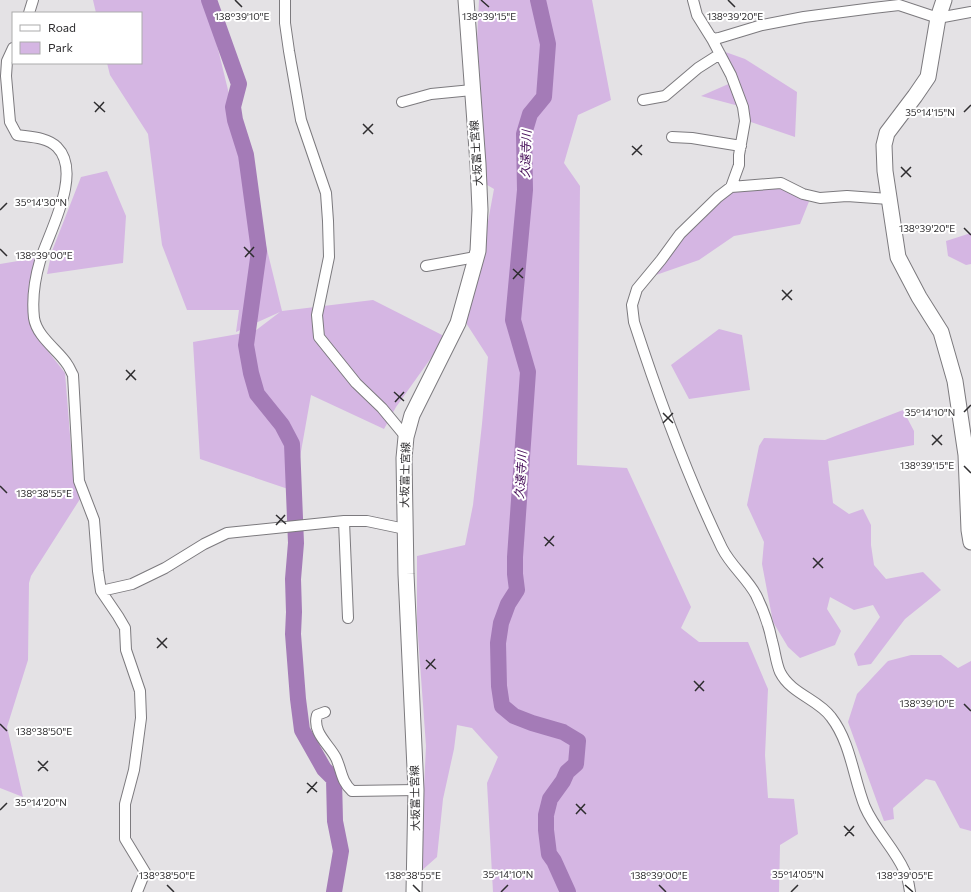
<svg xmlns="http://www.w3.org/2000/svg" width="971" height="892" font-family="Commissioner,'Noto Sans JP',sans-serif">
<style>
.green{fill:#d5b6e3}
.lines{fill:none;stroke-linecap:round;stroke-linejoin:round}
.river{stroke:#a47bb7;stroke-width:16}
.street-casing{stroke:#7c7a7e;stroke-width:12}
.secondary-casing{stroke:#7c7a7e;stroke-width:17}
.street{stroke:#fff;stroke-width:10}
.secondary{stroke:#fff;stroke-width:15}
.ticks{fill:none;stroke:#2e2d2f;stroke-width:1.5}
.labels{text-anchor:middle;stroke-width:4;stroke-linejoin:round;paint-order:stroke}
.street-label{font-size:11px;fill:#2e2d2f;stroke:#fff}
.water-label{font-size:12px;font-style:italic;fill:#440b57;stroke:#fff}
.ticks-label{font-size:10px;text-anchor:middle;fill:#2e2d2f;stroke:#fff;stroke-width:4;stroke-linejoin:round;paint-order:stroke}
</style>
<rect width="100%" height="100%" fill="#e4e2e5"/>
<!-- green -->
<path class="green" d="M93,0h113l76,311 91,-11 73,37 -50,70 -12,22 -73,-34 -17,96 -94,-32 -7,-117 62,-11 25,-19 -44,20 3,-22h-52l-25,-65 -14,-111 -38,-59 -3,-12h34v-50h-45z
M479,0h113l19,100 -33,15 -14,48 16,23 -3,279 50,3 64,139 -10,21 18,14h49l20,47 -3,66 3,43 26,1 4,35 -18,11 -1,47h-286l-6,-109 11,-26 -26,-29 -15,-3 -3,24 -11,50 -6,58 -17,15 6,-126 -9,-124v-66l48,-11 8,-40 9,-81 6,-67 -22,-34 13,-53 15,-81 -12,-7 -1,-85 -4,-57z
M717,49l28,10 52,33 -2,45 -47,-16 -5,-14 -42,-11 32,-14z
M107,171l19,45 -3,47 -76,11 5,-23 29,-74z
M781,183l29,16 -10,25 -66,12 -35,24 -43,15 24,-41 49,-46z
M971,233v31l-5,1 -18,-9 -2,-15z
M36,258l-6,27 -2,25 5,22 32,41 8,99 7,27 -49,77 -2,7 -1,77 -21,67 16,70 -23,-9v-524z
M719,329l23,6 8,55 -61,9 -18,-34z
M903,410l11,21v14l-86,16 5,42 16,11 14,-5 8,16v20l3,20 12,14 37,-7 18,18 -36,29 -34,45 -13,2 -4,-12 26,-37 -7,-12 -19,5 -24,-13 -3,12 14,22 -6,14 -35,13 -12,-11 -15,-25 -11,-58 2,-22 -17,-37 12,-59 5,-8 61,2z
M911,655h30l17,13 13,-7v170l-11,-3 -25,-47 -9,-2 -33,29 1,11 -10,2 -36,-99 9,-28 29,-31 2,-2z"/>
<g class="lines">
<!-- river -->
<path class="river" d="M209,0l30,84 -6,23 2,13 11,35 13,96 -13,94 5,28 6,21 25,31 10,19 4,99 -3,36 1,33 -1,22 5,65 4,31 22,39 10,10 1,42 6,30 -7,41
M538,0l10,44 -4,53 -14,17 -6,20 1,56 -12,130 15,52 -13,185v17l2,16 -9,14 -7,19 -3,20 1,43 3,20 12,10 18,7 31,9 15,9 -2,23 -9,8 -4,9 -13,18 -4,16v15l3,24 5,7 14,31"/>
<defs>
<path id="street" d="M285,0v23l4,28 12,69 25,73 2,28 1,36 -12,58 2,22 37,46 26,25 24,29
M693,0l4,15 15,24 19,36 12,32 2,14 -6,34v10l-8,22 -13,10 -38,37 -19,26 -24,29 -5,16 2,17c25,77 53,154 88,226 9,18 25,30 34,47 7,14 13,31 16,46 3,10 4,22 8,31 11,22 38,27 51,45 20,26 22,60 34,90 10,23 29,41 39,63 4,7 5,15 6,22
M29,13l4,-13
M712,39l7,-1 43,-13 42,-8 69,-9 26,-3 39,13 33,-6
M13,48l-6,13 -1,15 4,46 7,13c13,2 30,2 40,12 26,26 -8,85 -17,114 -5,17 -8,39 -6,57 3,19 24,32 33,46 3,4 4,8 6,11l6,106 15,39 4,51 3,20 17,25 7,12 1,22 14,41 1,27 -4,30 -3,22 -9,34v35l20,33 -8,20
M643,100l22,-4 33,-28 22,-14
M402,102l29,-8 41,-4
M672,137l20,1 49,8
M731,187l50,-4 22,11 17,4 27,-2 42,3
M426,266l44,-8 7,1
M344,521l4,97
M101,591l31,-7 33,-16 39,-24 23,-11 117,-12h23l38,8
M325,712l-8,3c-5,18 12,29 19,43 6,13 5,23 16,33l64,-1"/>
<path id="secondary" d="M944,0l-6,18 -10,59 -13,19 -28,37 -3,12 1,26 13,86 21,40 22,35 14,49 11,74 3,75 2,12
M414,892l2,-102 -10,-216 -2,-116 2,-21 6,-22 46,-92 20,-72 2,-41 -2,-46 -12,-164"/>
</defs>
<!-- street casing -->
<use href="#street" class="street-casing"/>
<!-- secondary casing -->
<use href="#secondary" class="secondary-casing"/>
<!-- street -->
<use href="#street" class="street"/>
<!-- secondary -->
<use href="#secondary" class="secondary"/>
</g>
<!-- ticks -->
<path class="ticks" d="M235,0l7,7M481,0l8,7M728,0l7,7M94,102l11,10M95,112l9,-10M964,112l7,-7M363,124l10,10M363,134l10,-10M632,146l10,9M632,155l10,-10M901,167l10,10M901,177l10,-10M0,210l7,-7M964,228l7,7M244,247l10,10M0,249l7,7M245,257l9,-10M513,269l10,9M513,279l10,-11M782,290l10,10M782,300l10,-10M126,370l10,10M126,380l9,-10M394,392l10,9M395,402l9,-10M964,412l7,-7M663,413l10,10M663,423l10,-10M932,435l10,10M932,445l10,-10M964,466l7,7M0,486l7,7M276,515l10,9M276,525l9,-10M544,537l10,9M545,546l9,-10M813,558l10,10M813,568l10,-10M157,638l10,10M157,648l10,-10M426,660l10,9M426,669l9,-10M694,681l10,10M695,691l9,-10M964,704l7,7M0,724l7,7M38,761l10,10M38,771l10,-10M307,783l10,9M307,793l10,-11M576,804l10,10M0,810l7,-7M576,814l9,-10M844,826l10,10M845,836l9,-10M167,885l7,7M413,885l7,7M659,885l7,7M905,885l8,7M501,892l7,-7M791,892l7,-7"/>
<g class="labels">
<!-- street labels -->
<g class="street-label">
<text transform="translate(476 153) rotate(-94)" y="4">大坂富士宮線</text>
<text transform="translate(405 475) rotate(-89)" y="4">大坂富士宮線</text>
<text transform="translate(415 798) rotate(-91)" y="4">大坂富士宮線</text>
</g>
<!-- water labels -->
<g class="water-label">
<text transform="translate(526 154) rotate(-88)" y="4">久遠寺川</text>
<text transform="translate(521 475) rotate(-86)" y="4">久遠寺川</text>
</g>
</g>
<g class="ticks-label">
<text x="242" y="20">138°39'10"E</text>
<text x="489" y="20">138°39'15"E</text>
<text x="735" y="20">138°39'20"E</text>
<text x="930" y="116">35°14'15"N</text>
<text x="41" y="206">35°14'30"N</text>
<text x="927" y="232">138°39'20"E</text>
<text x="44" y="259">138°39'00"E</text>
<text x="930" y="416">35°14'10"N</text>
<text x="927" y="469">138°39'15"E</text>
<text x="44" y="497">138°38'55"E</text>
<text x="927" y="707">138°39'10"E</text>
<text x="44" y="735">138°38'50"E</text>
<text x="41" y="806">35°14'20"N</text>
<text x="508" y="878">35°14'10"N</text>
<text x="798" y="878">35°14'05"N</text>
<text x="167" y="879">138°38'50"E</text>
<text x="413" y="879">138°38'55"E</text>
<text x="659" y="879">138°39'00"E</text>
<text x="905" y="879">138°39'05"E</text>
</g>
<!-- legend -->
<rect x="12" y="12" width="130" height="52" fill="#ffffff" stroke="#ababac"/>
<rect x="20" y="25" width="20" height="6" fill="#ffffff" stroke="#ababac"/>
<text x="48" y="32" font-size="12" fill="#2e2d2f">Road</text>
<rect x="20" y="42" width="20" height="12" fill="#d5b6e3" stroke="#ababac"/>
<text x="48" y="52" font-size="12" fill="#2e2d2f">Park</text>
</svg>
